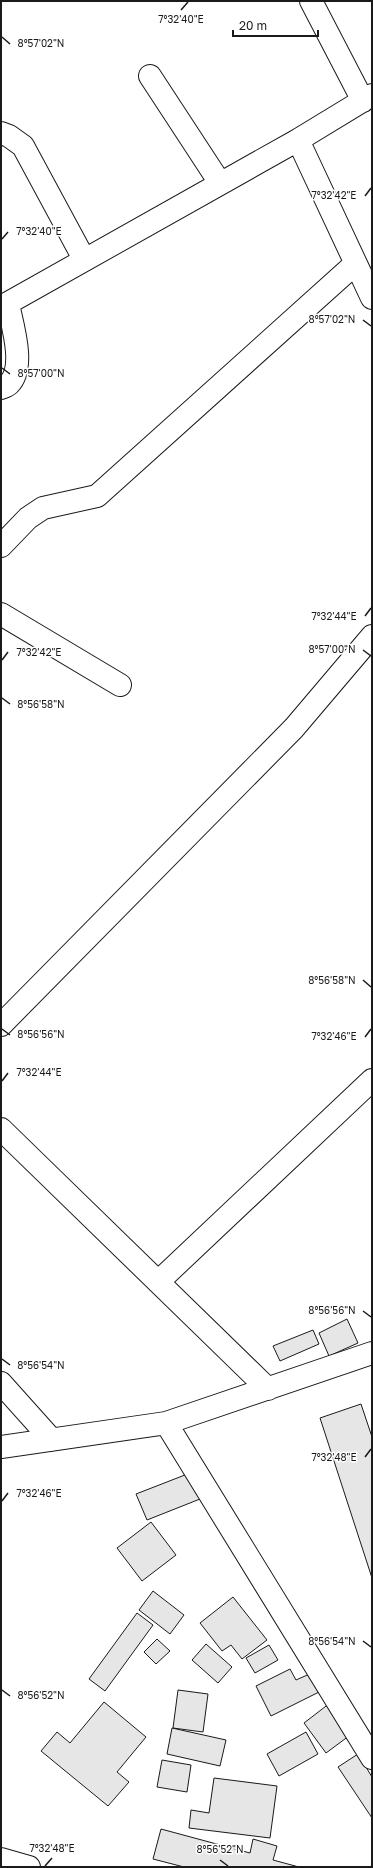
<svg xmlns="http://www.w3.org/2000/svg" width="373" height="1868" font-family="'Golos Text',sans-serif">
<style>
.building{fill:#e6e6e6;stroke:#1a1a1a}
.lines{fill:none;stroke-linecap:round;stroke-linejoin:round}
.minor-casing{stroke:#1a1a1a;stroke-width:24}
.minor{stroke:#fff;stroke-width:22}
.ticks{fill:none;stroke:#1a1a1a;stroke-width:1.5}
.ticks-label{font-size:10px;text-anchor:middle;fill:#1a1a1a;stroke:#fff;stroke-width:3;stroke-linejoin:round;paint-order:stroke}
</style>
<rect width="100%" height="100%" fill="#fff"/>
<!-- building -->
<path class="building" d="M347,1319l11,24 -29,13 -10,-23z
M313,1330l6,14 -39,17 -7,-15z
M361,1404l11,33v141l-52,-160z
M190,1473l10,26 -53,21 -11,-26z
M151,1522l25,33 -34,26 -25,-33z
M153,1591l31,24 -14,19 -31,-24z
M233,1597l34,43 -25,19 -11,-14 -9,6 -22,-28z
M137,1613l16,12 -48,66 -16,-12z
M157,1639l13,12 -14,13 -12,-12z
M206,1644l26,23 -14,16 -26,-23z
M269,1645l9,15 -23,13 -9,-15z
M290,1669l6,11 18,-8 9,18 -52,26 -15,-30z
M178,1690l30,4 -5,38 -30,-4z
M104,1702l42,35 -29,35 12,10 -21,24 -67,-55 16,-19 13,11z
M330,1703l23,30 -27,20 -22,-30z
M172,1728l54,12 -6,26 -53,-12z
M306,1732l12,22 -39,22 -12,-22z
M358,1754l14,23v41l-34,-51z
M162,1760l29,5 -4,27 -30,-5z
M214,1778l63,8 -7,52 -81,-10 2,-18 18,3z
M161,1829l89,24 3,-14 24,7 -4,14 26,7h-115l-31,-8z"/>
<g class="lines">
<defs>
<path id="minor" d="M311,1l52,100
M150,76l70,107
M1,133l8,3 14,10 61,113
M298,140l74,158
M1,307l297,-167 74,-45
M1,388c2,-1 7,-2 8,-4 17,-17 3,-60 -1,-80
M1,546l27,-28 15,-10 54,-12 258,-232
M1,614l119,71
M1,1025l293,-297 78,-92
M1,1129l267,260
M158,1282l214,-202
M1,1383l51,57
M166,1423l206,335
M1,1447l165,-24 206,-70
M1,1859l28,8"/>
</defs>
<!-- minor casing -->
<use href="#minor" class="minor-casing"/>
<!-- minor -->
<use href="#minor" class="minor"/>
</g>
<!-- ticks -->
<path class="ticks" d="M181,10l7,-8M2,37l8,7M365,196l6,-8M2,239l6,-7M363,320l8,6M2,368l8,6M365,616l6,-8M363,650l8,6M2,660l6,-8M2,698l8,6M363,980l8,7M2,1029l8,6M365,1037l6,-8M2,1081l6,-8M363,1311l8,6M2,1359l8,6M365,1457l6,-8M2,1501l6,-8M363,1641l8,6M2,1690l8,6M220,1860l8,6M45,1866l7,-8"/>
<g class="ticks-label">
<text x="181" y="23">7°32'40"E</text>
<text x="41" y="47">8°57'02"N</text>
<text x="334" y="199">7°32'42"E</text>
<text x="39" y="235">7°32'40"E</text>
<text x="332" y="323">8°57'02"N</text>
<text x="41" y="377">8°57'00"N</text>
<text x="334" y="620">7°32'44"E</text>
<text x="332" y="653">8°57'00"N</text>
<text x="39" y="656">7°32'42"E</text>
<text x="41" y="708">8°56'58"N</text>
<text x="332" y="984">8°56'58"N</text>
<text x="41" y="1038">8°56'56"N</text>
<text x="334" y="1040">7°32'46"E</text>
<text x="39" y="1076">7°32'44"E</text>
<text x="332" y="1314">8°56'56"N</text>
<text x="41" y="1369">8°56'54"N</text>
<text x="334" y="1461">7°32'48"E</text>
<text x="39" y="1497">7°32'46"E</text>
<text x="332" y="1645">8°56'54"N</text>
<text x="41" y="1699">8°56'52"N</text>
<text x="52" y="1852">7°32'48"E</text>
<text x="220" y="1853">8°56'52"N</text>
</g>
<!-- border -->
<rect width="373" height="1868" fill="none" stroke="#1a1a1a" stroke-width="4"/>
<!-- scale -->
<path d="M233 30v6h85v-6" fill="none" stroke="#1a1a1a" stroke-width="2"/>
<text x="239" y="30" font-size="12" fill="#1a1a1a" stroke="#ffffff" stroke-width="3" paint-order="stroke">20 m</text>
</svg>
